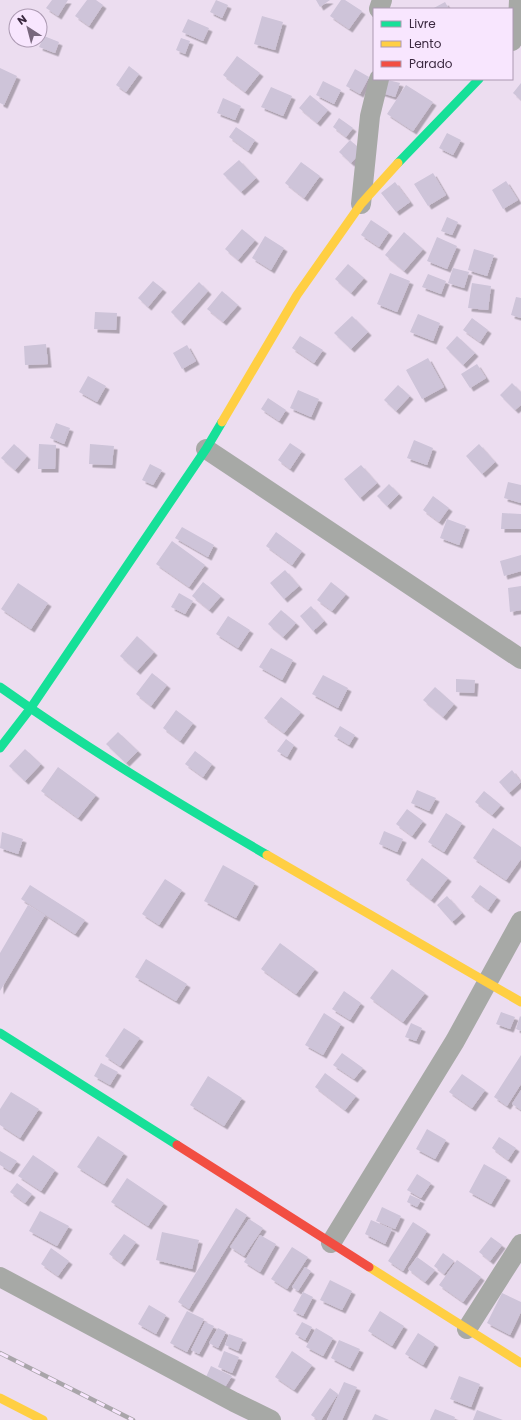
<svg xmlns="http://www.w3.org/2000/svg" width="521" height="1420" font-family="Poppins,sans-serif">
<style>
.building{fill:#cec4d9;filter:url(#shadow)}
.lines{fill:none;stroke-linecap:round;stroke-linejoin:round}
.street{stroke:#a7a9a6;stroke-width:20}
.fast{stroke:#16e098;stroke-width:9}
.slow{stroke:#ffcf43;stroke-width:9}
.jam{stroke:#f24e42;stroke-width:9}
.rail-casing{stroke:#a9a5aa;stroke-width:4.5}
.rail{stroke:#f8e6fe;stroke-width:3;stroke-dasharray:9;stroke-linecap:butt}
</style>
<defs>
<filter id="shadow"><feDropShadow dx="3.5" dy="3.5" stdDeviation="0" flood-color="#0004"/></filter>
</defs>
<rect width="100%" height="100%" fill="#ecddf0"/>
<!-- building -->
<path class="building" d="M52,0h16l-10,16 -12,-8z
M87,0h9l7,5 -14,21 -14,-10z
M216,0l12,5 -6,13 -12,-6z
M316,0h14l-10,7z
M341,0h4l17,11 -13,18 -19,-13z
M445,2l4,7h-17z
M262,16l21,6 -8,28 -21,-6z
M188,19l21,9 -6,13 -21,-9z
M44,36l15,6 -4,11 -16,-6z
M181,38l9,3 -5,13 -9,-4z
M237,56l23,17 -15,19 -22,-17z
M129,66l10,8 -13,18 -10,-7z
M0,68l17,8 -13,29 -4,-2z
M355,69l14,8 -9,17 -14,-8z
M384,79l16,4 -5,14 -16,-5z
M323,81l18,9 -7,14 -18,-9z
M521,83v17l-8,-7z
M406,85l27,17 -20,29 -26,-17z
M271,87l21,9 -9,20 -22,-9z
M310,95l18,15 -11,13 -18,-15z
M223,98l18,8 -6,14 -18,-7z
M339,118l14,10 -7,9 -13,-10z
M236,127l19,13 -7,11 -19,-14z
M447,133l14,7 -8,15 -14,-7z
M350,140l12,11 -11,12 -12,-11z
M239,160l17,18 -15,14 -18,-18z
M301,162l19,14 -16,22 -19,-15z
M433,173l13,22 -18,11 -14,-22z
M506,181l12,19 -15,9 -11,-19z
M395,182l15,20 -14,10 -15,-19z
M447,217l11,5 -6,13 -11,-4z
M371,220l18,12 -10,15 -18,-12z
M242,229l13,11 -17,20 -13,-11z
M404,232l19,17 -19,22 -19,-16z
M265,236l19,12 -13,22 -19,-12z
M437,237l20,9 -10,23 -20,-8z
M474,249l20,6 -7,21 -19,-6z
M348,264l16,14 -13,15 -16,-14z
M453,268l16,4 -5,16 -16,-5z
M390,273l20,8 -13,31 -20,-8z
M428,274l18,7 -5,13 -19,-7z
M153,281l10,8 -15,18 -10,-9z
M199,282l9,9 -27,31 -10,-10z
M472,283l19,3 -3,24 -20,-2z
M222,291l16,14 -15,17 -16,-13z
M516,297l5,1v20l-10,-3z
M95,312l22,1 -1,17 -22,-1z
M418,314l22,9 -7,18 -23,-9z
M352,316l16,16 -17,17 -17,-16z
M472,318l16,12 -8,12 -17,-12z
M300,336l23,14 -9,13 -22,-15z
M457,336l18,17 -12,12 -17,-17z
M46,344l2,20 -23,1 -1,-19z
M187,345l9,16 -14,8 -9,-16z
M428,358l16,29 -22,12 -16,-29z
M477,364l9,14 -16,10 -9,-14z
M88,376l18,10 -9,16 -18,-10z
M512,383l9,9v13l-6,5 -15,-15z
M398,385l12,11 -14,15 -12,-11z
M298,390l21,9 -8,18 -21,-9z
M268,398l18,12 -7,11 -18,-12z
M56,423l14,5 -6,16 -14,-6z
M414,440l19,8 -6,17 -20,-7z
M290,443l12,8 -12,18 -12,-9z
M14,444l13,12 -12,14 -14,-12z
M39,444l17,1 -1,24h-17z
M90,444l24,2 -2,19 -23,-1z
M479,444l16,18 -13,12 -16,-18z
M150,464l12,6 -9,15 -11,-5z
M361,465l16,18 -17,15 -16,-19z
M508,482l13,3v18l-17,-5z
M389,484l10,10 -12,12 -10,-10z
M433,496l16,12 -10,14 -16,-12z
M502,513l19,1v15h-20z
M447,519l19,7 -7,19 -19,-7z
M182,527l32,18 -6,12 -33,-19z
M276,532l26,19 -10,14 -26,-19z
M172,541l33,24 -16,22 -33,-23z
M521,555v16l-17,5 -4,-15z
M285,570l14,16 -15,13 -14,-16z
M203,582l18,14 -12,14 -17,-14z
M331,582l15,12 -14,17 -15,-11z
M18,583l30,20 -17,26 -30,-20z
M521,586v24l-11,2 -2,-24z
M179,593l14,8 -8,13 -14,-7z
M311,606l13,15 -11,10 -13,-15z
M281,610l15,13 -13,14 -15,-13z
M228,616l22,14 -12,18 -22,-14z
M137,636l17,16 -17,19 -17,-15z
M271,648l22,12 -11,20 -23,-13z
M152,673l15,12 -16,21 -15,-12z
M323,675l25,13 -10,20 -26,-14z
M456,679l19,1 -1,13 -18,-1z
M435,687l19,17 -11,13 -20,-17z
M281,697l20,15 -17,21 -20,-15z
M176,710l17,13 -13,18 -17,-13z
M340,726l15,9 -6,10 -15,-9z
M118,732l20,19 -12,12 -20,-19z
M286,739l8,6 -7,12 -10,-6z
M25,749l16,15 -16,17 -16,-15z
M195,751l17,13 -9,13 -18,-13z
M58,767l38,28 -18,23 -37,-27z
M512,770l9,12 -12,11 -10,-11z
M417,790l19,8 -7,13 -18,-8z
M484,791l17,14 -9,10 -17,-13z
M407,809l16,12 -11,15 -16,-12z
M446,813l16,10 -18,29 -16,-10z
M493,828l28,19v12l-15,21 -33,-22z
M384,831l19,8 -6,13 -18,-8z
M2,832l21,7 -5,15 -18,-6z
M422,858l26,20 -17,22 -25,-20z
M223,865l32,18 -19,35 -32,-17z
M165,879l17,11 -23,35 -17,-11z
M30,885l55,35 -10,14 -54,-35z
M480,885l17,12 -9,13 -17,-13z
M447,896l15,17 -10,9 -15,-17z
M28,905l17,10 -45,76v-38z
M280,943l35,26 -19,25 -35,-25z
M146,959l41,25 -11,17 -41,-24z
M392,969l33,24 -22,29 -33,-24z
M344,991l17,12 -11,17 -18,-11z
M501,1012l14,5 -5,12 -14,-5z
M324,1013l17,11 -18,31 -18,-10z
M520,1016l1,1v14l-5,-2z
M411,1023l11,5 -6,13 -11,-4z
M124,1028l16,10 -20,28 -15,-10z
M342,1053l21,15 -9,11 -21,-14z
M521,1055v29l-14,22 -13,-9z
M101,1063l17,9 -8,13 -16,-9z
M325,1073l31,23 -11,14 -30,-23z
M462,1074l23,16 -13,18 -23,-16z
M208,1076l34,22 -18,28 -34,-21z
M521,1090v20l-9,-6z
M11,1092l28,17 -19,29 -20,-13v-16z
M427,1129l19,11 -11,19 -19,-10z
M98,1136l26,17 -20,31 -27,-17z
M499,1137l17,11 -8,12 -16,-12z
M0,1151l17,10 -7,10 -10,-6z
M33,1155l22,15 -14,21 -23,-15z
M484,1164l23,13 -16,27 -22,-12z
M417,1174l14,9 -10,15 -14,-8z
M127,1178l37,25 -16,23 -37,-24z
M17,1183l15,11 -7,9 -15,-11z
M410,1195l11,5 -4,7 -10,-5z
M382,1207l19,9 -6,13 -19,-8z
M236,1208l11,7 -58,94 -11,-7z
M40,1211l29,15 -12,20 -28,-15z
M249,1219l14,9 -19,28 -14,-9z
M371,1220l21,9 -7,15 -20,-10z
M413,1222l14,9 -24,40 -15,-10z
M162,1232l37,8 -7,29 -36,-9z
M124,1234l12,8 -15,21 -12,-9z
M260,1235l16,9 -16,28 -16,-10z
M491,1237l11,8 -12,16 -11,-9z
M292,1247l16,10 -21,32 -16,-10z
M51,1248l18,13 -11,15 -17,-12z
M443,1253l11,8 -10,13 -10,-8z
M417,1257l18,13 -10,12 -17,-13z
M457,1260l24,17 -18,25 -24,-17z
M305,1267l6,4 -13,20 -6,-4z
M330,1280l22,11 -10,19 -22,-10z
M303,1292l10,5 -10,19 -10,-5z
M502,1293l19,9v10l-11,23 -23,-12z
M149,1305l17,10 -10,19 -18,-10z
M187,1311l17,8 -17,33 -17,-9z
M380,1311l24,15 -12,20 -24,-15z
M205,1322l9,4 -15,28 -8,-4z
M302,1322l10,5 -7,13 -10,-6z
M218,1328l8,4 -8,16 -9,-5z
M316,1328l17,10 -10,18 -17,-9z
M418,1333l17,11 -12,21 -18,-11z
M229,1334l14,5 -5,12 -13,-6z
M339,1340l21,9 -10,19 -19,-10z
M224,1351l15,6 -7,16 -14,-6z
M292,1351l20,14 -18,25 -19,-13z
M211,1366l21,10 -7,11 -19,-10z
M459,1376l21,8 -9,23 -21,-8z
M344,1382l13,5 -15,33h-15z
M330,1388l8,6 -17,26h-3l-7,-5z
M435,1409l20,8 -1,3h-24z
M477,1410l26,10h-30z
M375,1414l14,6h-17z"/>
<g class="lines">
<!-- street -->
<path class="street" d="M379,9l3,-9
M512,41l6,-20 1,-21
M361,204l9,-88 9,-37
M206,449l315,210
M331,1243l124,-202 66,-120
M0,1277l234,125 37,18
M467,1329l54,-85"/>
<!-- fast -->
<path class="fast" d="M398,163l81,-84
M0,687c86,61 176,115 267,168
M0,748l30,-39 176,-260 16,-27
M0,1033l177,112"/>
<!-- slow -->
<path class="slow" d="M222,422l75,-127 64,-91 37,-41
M267,855l254,147
M369,1267l152,96
M0,1398l43,22"/>
<!-- jam -->
<path class="jam" d="M177,1145l192,122"/>
<defs>
<path id="rail" d="M0,1353l133,67"/>
</defs>
<!-- rail casing -->
<use href="#rail" class="rail-casing"/>
<!-- rail -->
<use href="#rail" class="rail"/>
</g>
<!-- legend -->
<rect x="373" y="8" width="140" height="72" fill="#f8e6fe" stroke="#ac9ab2"/>
<rect x="381" y="21" width="20" height="6" fill="#16e098" stroke="#ac9ab2"/>
<text x="409" y="28" font-size="12" fill="#3a283f">Livre</text>
<rect x="381" y="41" width="20" height="6" fill="#ffcf43" stroke="#ac9ab2"/>
<text x="409" y="48" font-size="12" fill="#3a283f">Lento</text>
<rect x="381" y="61" width="20" height="6" fill="#f24e42" stroke="#ac9ab2"/>
<text x="409" y="68" font-size="12" fill="#3a283f">Parado</text>
<!-- north arrow -->
<g transform="translate(28 28) rotate(324)"><circle r="19" fill="#f8e6fe" stroke="#ac9ab2"/>
<path d="M0-3L7 15L0 10L-7 15Z" fill="#78677d"/>
<text y="-6" font-size="11" font-weight="bold" text-anchor="middle" fill="#3a283f">N</text>
</g>
</svg>
